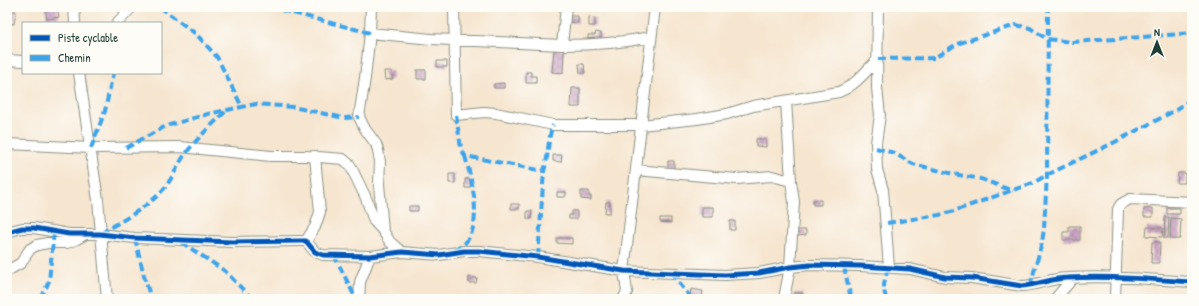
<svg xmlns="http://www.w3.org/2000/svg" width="1199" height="306" font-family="'Patrick Hand',sans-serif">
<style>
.building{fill:url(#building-cross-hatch)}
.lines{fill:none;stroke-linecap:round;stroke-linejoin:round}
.street-casing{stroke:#8a9182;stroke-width:12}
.street{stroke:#fff;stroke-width:10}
.quiet{stroke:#3da4eb;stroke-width:4;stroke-dasharray:8 4;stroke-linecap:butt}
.cycleway-casing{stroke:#fdfcf7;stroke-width:8}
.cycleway{stroke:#0057b8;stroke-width:5}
</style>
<defs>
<pattern id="building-cross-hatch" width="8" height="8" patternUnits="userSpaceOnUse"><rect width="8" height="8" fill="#cea5c7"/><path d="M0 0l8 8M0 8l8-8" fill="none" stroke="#a788a2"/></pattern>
</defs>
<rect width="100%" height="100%" fill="#fdfcf7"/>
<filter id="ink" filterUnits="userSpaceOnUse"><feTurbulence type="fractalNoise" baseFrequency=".025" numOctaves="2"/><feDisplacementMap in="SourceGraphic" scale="8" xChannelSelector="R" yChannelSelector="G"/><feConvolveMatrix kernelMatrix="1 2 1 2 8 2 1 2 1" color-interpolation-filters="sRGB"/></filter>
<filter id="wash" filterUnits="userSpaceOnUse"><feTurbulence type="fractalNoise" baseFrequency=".012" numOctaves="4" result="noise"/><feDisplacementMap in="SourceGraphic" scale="16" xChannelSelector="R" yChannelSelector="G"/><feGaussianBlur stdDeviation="0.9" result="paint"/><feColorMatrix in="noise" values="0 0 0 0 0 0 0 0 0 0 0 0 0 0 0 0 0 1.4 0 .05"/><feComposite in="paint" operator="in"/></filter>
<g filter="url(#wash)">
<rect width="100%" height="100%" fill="#f6e5cf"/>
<g id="blocks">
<!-- building -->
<path class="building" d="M45,7h12l2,10 -12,2z
M7,11h9l-2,13 -7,-1z
M568,16h10v7l-10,-1z
M589,17l6,1v8h-6z
M596,32l5,1v6h-13v-4h7z
M554,50h10l-1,23 -11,-1z
M437,61h10v6h-10z
M579,64h5l1,9h-5z
M417,70h9v9h-9z
M384,71h8l1,8 -8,1z
M526,72h5v4h5v7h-10z
M504,83v5h-10v-4z
M572,88h8v19h-9z
M756,139h10v8l-10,-1z
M553,155h9l-1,7 -8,-1z
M668,161h6v7h-6z
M1178,173h7v10h-8z
M449,174h6v9h-6z
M465,179h5v9h-5z
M581,191h8v5h2v4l-10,-1z
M557,192h9v3l-1,2h-8z
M813,200h8v5h-8z
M606,202h4v11h-5z
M511,204h8v5h-8z
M409,206h9v5h-9z
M702,207h11v10h-11z
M1153,208v9h-9v-8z
M1167,208h13v6h-13z
M527,211h5l-1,8h-4z
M572,211h5v8h-8v-4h3z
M1165,217h4l-1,21h-4z
M660,218h11v5l-11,-1z
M1171,218l10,1 -1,20h-10z
M730,221h5v9h-5z
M1069,226h11v14h-17v-8h6z
M1147,227l16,1 -1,9 -16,-1z
M797,230h9v5l-9,1z
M557,238h15v6l-15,-1z
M1152,242h8l-1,21h-8z
M469,277l8,1 -1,5h-7z
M691,289l12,2 -1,6 -12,-2z
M794,293h9v6h-9z"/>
</g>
</g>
<g filter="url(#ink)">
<use href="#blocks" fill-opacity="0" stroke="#8a9182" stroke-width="1"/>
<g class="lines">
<defs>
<path id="street" d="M74,7l1,16
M371,7l-1,26 -5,45 -6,39 6,12 11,15 2,6 2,12 -1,22 4,47 7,11 12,10
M454,7l2,108 28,-3 12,1 57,12h88l56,-6 30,-5 26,-8 86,-14c17,-7 27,-21 39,-33
M878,7l-1,81 3,27 -4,28 1,26 6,21 6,77
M117,23l15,-16
M370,33l61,6 131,6c30,0 59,-2 89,-8
M562,45l4,-38
M7,60l16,1
M79,73l19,127 9,99
M7,144l84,4 89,-1 91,9h35l37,3 7,6 16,33 8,23 9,10
M636,170l101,9 35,-3 19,5
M7,232l15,-4h12l35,6h31l35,4 97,4 69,-1h5l9,11 8,3 47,1 32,-4 37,3 25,-4h15l59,6 86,14 101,4 34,-2 31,-6 20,-2 50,1 50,3 35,8 27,1 50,8c16,-1 30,-8 46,-8 41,-2 83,1 124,4
M306,241l9,-14 5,-15 -5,-56
M7,271l14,-8 9,-14 7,-4 11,-2h19l10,-4 7,-4
M359,299l1,-17 10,-26
M623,299l4,-7 -3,-21 31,-264
M784,299l6,-32 4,-65 -3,-21 -5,-80
M1055,299l18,-21
M1115,299l3,-90 3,-5 9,-5 62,3"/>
</defs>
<!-- street casing -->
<use href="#street" class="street-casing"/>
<!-- street -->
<use href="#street" class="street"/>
<!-- quiet -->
<path class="quiet" d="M160,7l36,27 21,23 25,50
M270,7l100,26
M878,59l56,-1 23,-14 59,-19 14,3 17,11 25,3 71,-5 49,-4
M456,115l5,33 4,8 79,15
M91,148l14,-37 8,-38
M126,148l40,-22 42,-12 48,-10 37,3 51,11 15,-1
M876,148l18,5 19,11 40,10 28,5 32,12
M887,223l52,-8 12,-3 82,-29 14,-8 68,-33 61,-32 16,-12
M101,233c19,-11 45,-25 60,-41 11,-12 15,-24 23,-36 12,-17 28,-31 42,-45
M135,238l9,38 7,23
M181,242l44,29 27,28
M454,250c34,-12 18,-69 11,-94
M334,255l22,44
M538,257l6,-86c5,-15 3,-31 9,-46
M844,266l7,33
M671,273l21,26
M1030,286l12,-43 2,-15 3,-53 1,-168
M41,299l8,-18 5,-50
M887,299c-6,-10 -2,-22 2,-32"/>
<defs>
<path id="cycleway" d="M7,232l15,-4h12l35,6h31l35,4 97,4 69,-1h5l9,11 8,3 47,1 32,-4 37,3 25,-4h15l59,6 86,14 101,4 34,-2 31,-6 20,-2 50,1 50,3 35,8 27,1 50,8c16,-1 30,-8 46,-8 41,-2 83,1 124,4"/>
</defs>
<!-- cycleway casing -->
<use href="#cycleway" class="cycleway-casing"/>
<!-- cycleway -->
<use href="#cycleway" class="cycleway"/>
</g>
</g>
<!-- margin -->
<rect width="1199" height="306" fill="none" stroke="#fdfcf7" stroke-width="24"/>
<!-- legend -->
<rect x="22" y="22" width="140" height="52" fill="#fdfcf7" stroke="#a4b0a9"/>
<rect x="30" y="35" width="20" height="6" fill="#0057b8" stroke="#a4b0a9"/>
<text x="58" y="42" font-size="12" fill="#1f3d34">Piste cyclable</text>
<rect x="30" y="55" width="20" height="6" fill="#3da4eb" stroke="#a4b0a9"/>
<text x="58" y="62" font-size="12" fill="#1f3d34">Chemin</text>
<!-- north arrow -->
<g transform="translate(1157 42)" stroke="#fdfcf7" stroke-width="3" paint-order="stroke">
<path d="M0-3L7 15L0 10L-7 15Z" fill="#1f3d34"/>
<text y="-6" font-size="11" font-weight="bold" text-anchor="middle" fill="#1f3d34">N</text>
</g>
</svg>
